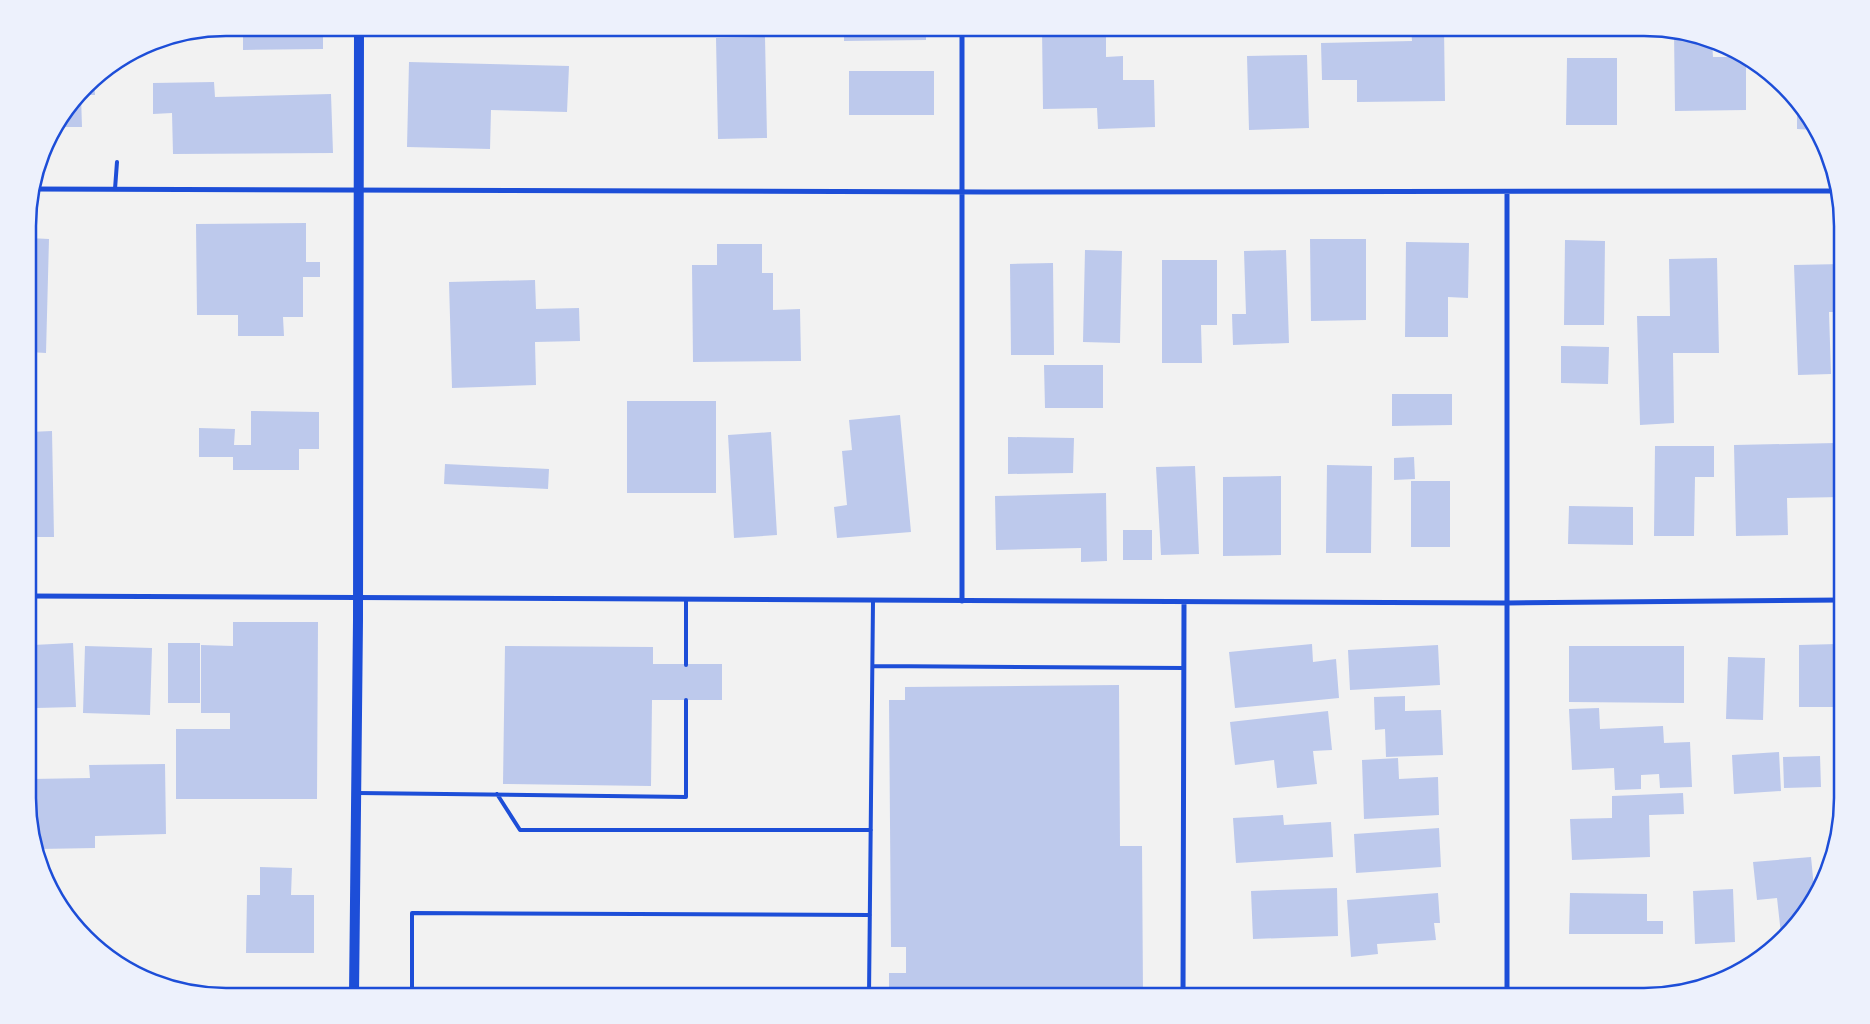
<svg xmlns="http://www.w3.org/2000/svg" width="1870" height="1024" font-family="'Nunito Sans',sans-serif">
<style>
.building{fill:#bdc9ec}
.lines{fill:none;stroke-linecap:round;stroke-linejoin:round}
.service{stroke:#1d4ed8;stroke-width:4}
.minor{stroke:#1d4ed8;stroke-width:5}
.secondary{stroke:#1d4ed8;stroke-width:10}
.rim{fill:none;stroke:#1d4ed8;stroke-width:2.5}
</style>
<rect width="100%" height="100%" fill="#f2f2f2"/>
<!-- building -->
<path class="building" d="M243,28h80v21l-80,1z
M775,28h41l-1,8 -41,-1z
M844,28h82v12l-82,1z
M1042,28h64v29l17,-1v24h31l1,47 -57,2 -1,-21 -54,1z
M1411,28h33l1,73 -88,1v-22h-35l-1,-37 91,-2z
M1674,32l21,2 17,8 1,15h33v53l-71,1z
M765,37l2,101 -49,1 -2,-101z
M1307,55l2,73 -60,2 -2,-74z
M1567,58h50v67h-51z
M409,62l160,4 -2,46 -76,-2 -1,39 -83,-2z
M849,71h85v44h-85z
M94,78l1,17h-14l4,-4z
M214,82l1,15 116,-3 2,59 -160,1 -1,-41 -19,1v-31z
M81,96l1,31h-25z
M1797,105l12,11 7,14 -19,-1z
M306,223v39h14v15h-17v40h-20l1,19h-46v-21h-41l-1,-91z
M29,238l20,1 -3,114 -17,-1z
M1310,239h56v81l-55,1z
M1565,240l40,1 -1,84h-40z
M1406,242l63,1 -1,55 -20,-1v40h-43z
M717,244h45v29h11v37l27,-1 1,52 -108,1 -1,-97h25z
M1085,250l37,1 -2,92 -37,-1z
M1286,250l3,93 -56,2 -1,-31h14l-2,-63z
M1717,258l2,95h-46l1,70 -34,2 -3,-109h33l-1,-57z
M1162,260h55v65h-16l1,38h-40z
M1053,263l1,92h-43l-1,-91z
M1842,264v48h-13l2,62 -33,1 -4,-110z
M535,280l1,29 43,-1 1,33 -45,1 1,43 -84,3 -3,-106z
M1561,346l48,1 -1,37 -47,-1z
M1044,365h59v43h-58z
M1392,394h60v31l-60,1z
M627,401h89v92h-89z
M251,411l68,1v37h-20v21h-66v-13h-34v-29l36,1 -1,16h17z
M900,415l11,117 -74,6 -3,-31 13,-2 -5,-54 10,-1 -3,-30z
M52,431l2,106h-25v-105z
M771,432l6,103 -43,3 -6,-103z
M1008,437l66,1 -1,35 -65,1z
M1836,443v8h6v46l-55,1 1,37 -52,1 -2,-91z
M1655,446h59v31h-19l-1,59h-40z
M1414,457l1,22 -21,1v-22z
M445,464l104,5 -1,20 -104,-5z
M1327,465l45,1 -1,87h-45z
M1195,466l4,88 -38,1 -5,-88z
M1281,476v79l-58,1v-79z
M1411,481h39v66h-39z
M1106,493l1,68 -26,1v-14l-85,2 -1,-54z
M1569,506l64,1v38l-65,-1z
M1123,530h29v30h-29z
M233,622h85l-1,177h-141v-70h54v-16h-29v-68l32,1z
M73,643l3,64 -40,1 -3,-63z
M168,643h32v60h-32z
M1312,644l1,18 23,-3 3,39 -104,10 -6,-56z
M1837,644l-1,63h-37v-62z
M1438,645l2,40 -90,5 -2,-40z
M85,646l67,2 -2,67 -67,-2z
M505,646l148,1v17h69v36h-70l-1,86 -148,-2z
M1569,646h115v57l-115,-1z
M1728,657l37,1 -2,62 -37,-1z
M1119,685l1,161h22l1,150h-254v-23h17v-26h-15l-2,-247h16v-13z
M1405,696v15l36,-1 2,45 -57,2 -1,-28 -10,1 -1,-33z
M1599,708l1,21 63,-3 1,17 26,-1 2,45 -32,1 -1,-14 -18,1v14l-26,1 -1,-22 -42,2 -3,-61z
M1328,711l4,39 -19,1 4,33 -40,4 -3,-28 -39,5 -5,-43z
M1779,752l2,39 -47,3 -2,-39z
M1820,756l1,31 -37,1 -1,-31z
M1398,758l1,21 39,-2 1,38 -75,4 -2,-59z
M165,764l1,70 -71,2v12l-56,1 -7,-18 -1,-52 59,-1 -1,-13z
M1683,793l1,21 -35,1 1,42 -78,3 -2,-41 42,-1v-22z
M1283,815l1,10 47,-3 2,35 -97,6 -3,-45z
M1439,828l2,39 -85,6 -2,-39z
M1811,857l4,41 -27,35 -7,1 -4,-36 -20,2 -4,-38z
M260,867l32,1 -1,27h23v58h-68l1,-58h13z
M1337,888l1,48 -85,3 -2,-48z
M1733,889l2,53 -40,2 -2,-53z
M1438,893l2,30h-6l2,17 -59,4 1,10 -27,3 -4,-57z
M1570,893l77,1v27h16v13h-94z"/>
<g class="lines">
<!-- service -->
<path class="service" d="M115,189l2,-27
M686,600v65
M873,666l311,2
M358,793l328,4v-97
M497,794l23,36h351
M412,996v-83l458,2
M869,996l4,-395"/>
<!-- minor -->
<path class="minor" d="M33,189l954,3 851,-1
M29,596l1478,7 335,-3
M962,601v-573
M1183,996l1,-394
M1507,996v-804
M1510,996l152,-2"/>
<!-- secondary -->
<path class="secondary" d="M354,996l4,-376 1,-592"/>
</g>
<!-- crop -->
<path d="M0 0H1870V1024H0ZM226 36H1644A190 190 0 0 1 1834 226V798A190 190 0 0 1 1644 988H226A190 190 0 0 1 36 798V226A190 190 0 0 1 226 36Z" fill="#edf1fc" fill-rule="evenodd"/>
<path class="rim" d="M226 36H1644A190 190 0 0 1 1834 226V798A190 190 0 0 1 1644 988H226A190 190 0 0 1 36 798V226A190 190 0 0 1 226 36Z"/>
</svg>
